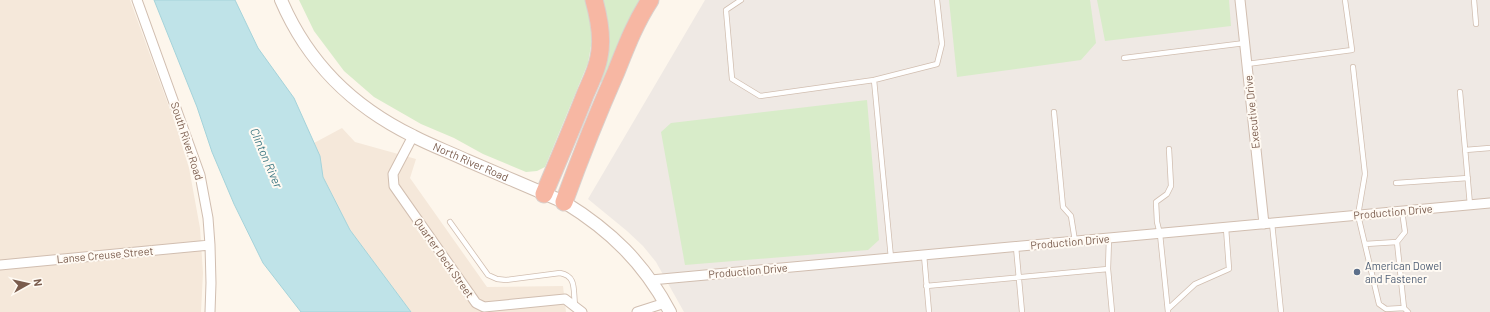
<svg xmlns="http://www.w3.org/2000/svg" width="1490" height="312" font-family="Barlow,sans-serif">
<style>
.residential{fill:#f5e8da}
.industrial{fill:#efe9e4}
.green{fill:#d8ecc9}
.water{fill:#bfe3e8;stroke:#a5d3da}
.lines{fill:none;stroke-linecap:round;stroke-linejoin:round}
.service-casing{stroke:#d1beb0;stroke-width:6}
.minor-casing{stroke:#d1beb0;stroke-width:11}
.tertiary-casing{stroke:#d1beb0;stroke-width:14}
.motorway-casing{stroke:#dad1cd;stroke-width:19}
.service{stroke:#fff;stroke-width:4.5}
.minor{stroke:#fff;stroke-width:9}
.tertiary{stroke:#fff;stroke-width:12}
.motorway{stroke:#f7b7a3;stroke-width:17}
.service-dot{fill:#5c6f8a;stroke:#fffaf3;stroke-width:1.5}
.labels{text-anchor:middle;stroke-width:4;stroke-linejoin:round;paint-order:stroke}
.street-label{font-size:11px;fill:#7a5c4d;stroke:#fffaf3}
.service-label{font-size:11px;fill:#4e5e75;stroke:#fffaf3;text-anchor:start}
.water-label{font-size:12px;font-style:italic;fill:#437c86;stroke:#fffaf3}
</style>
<rect width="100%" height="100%" fill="#fdf6ec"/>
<!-- residential -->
<path class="residential" d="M0,0h130l46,126 13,42 11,60 3,45 -2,39h-201z
M342,128l13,14 61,17 -6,19 77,109 76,-1 3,26h-155l-61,-82 -27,-53 -3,-20 -6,-14z"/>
<!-- industrial -->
<path class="industrial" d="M705,0h785v312h-806l-28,-50 -13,-16 -16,-15 -39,-32z"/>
<!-- green -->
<path class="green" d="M299,0h288l5,23v17l-4,23 -43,104 -8,4 -11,1 -43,-18 -29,-16 -33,-14 -47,-27 -30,-26 -30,-40z
M602,0h42l-40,83 -5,-2z
M949,0h141l6,43 -15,17 -124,17z
M1097,0h132l2,26 -126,15z
M867,100l12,140 -11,10 -183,15 -24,-133 10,-9z"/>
<!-- water -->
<path class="water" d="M154,0h81l23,48 36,50 26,58 3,21 27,53 61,82h-110l-38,-49 -29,-59 -22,-52 -15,-45z"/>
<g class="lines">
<defs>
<path id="service" d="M741,0l-15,10 6,69 28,17 114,-16 63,-16 5,-20 -5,-44
M1474,0l2,24
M1124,58l121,-15
M1247,64l105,-14 -7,-50
M1353,67l12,107 -7,41 21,89 7,5 18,-1 4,4
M874,80l17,178
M1460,92l10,113
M1054,112l9,95 8,9 4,25
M1465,150l25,-2
M1396,183l72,-5
M1402,211l3,21 -8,10 7,66
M450,222l38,53 9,4 9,1 54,-7c17,3 13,17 15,32
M1272,223l9,89
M1109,238l-1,31 4,43
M1365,244l32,-2
M1016,247l6,65
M924,255l5,57
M926,286l182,-17
M1168,309l27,-25 34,-15 -3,-41
M1168,312l-8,-78 -3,-12 -1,-20 11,-8 4,-8 -2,-37"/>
<path id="minor" d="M137,0l63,175 8,43 2,27 1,38 -1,29
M1240,0l24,224
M413,136l-20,38 1,12 82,117 8,4 81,-8 17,13
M0,265l210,-20
M651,280l839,-77
M637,312l28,-9"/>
<g id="tertiary">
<path id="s1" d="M281,0c27,63 71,106 132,136 17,9 36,16 53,24 33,14 65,28 98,42 47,29 80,61 106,110"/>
</g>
<path id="motorway" d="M544,194c14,-33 28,-66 41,-99 5,-12 12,-25 14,-38 4,-18 0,-39 -5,-57
M564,202c16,-44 33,-87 52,-130 10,-25 19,-49 34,-72"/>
</defs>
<!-- service casing -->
<use href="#service" class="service-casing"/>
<!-- minor casing -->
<use href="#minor" class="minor-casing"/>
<!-- tertiary casing -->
<use href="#tertiary" class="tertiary-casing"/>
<!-- motorway casing -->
<use href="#motorway" class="motorway-casing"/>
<!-- service -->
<use href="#service" class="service"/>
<!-- minor -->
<use href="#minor" class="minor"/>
<!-- tertiary -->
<use href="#tertiary" class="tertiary"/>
<!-- motorway -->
<use href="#motorway" class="motorway"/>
</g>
<!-- markers -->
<circle class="service-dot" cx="1357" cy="272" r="4"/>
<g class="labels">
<!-- street labels -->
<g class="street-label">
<text transform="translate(1252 112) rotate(-96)" y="4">Executive Drive</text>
<text transform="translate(187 141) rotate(72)" y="4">South River Road</text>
<text dy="4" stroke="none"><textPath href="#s1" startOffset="257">North River Road</textPath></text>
<text transform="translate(1393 212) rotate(-5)" y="4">Production Drive</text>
<text transform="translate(1070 242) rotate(-5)" y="4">Production Drive</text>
<text transform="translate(105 255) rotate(-5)" y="4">Lanse Creuse Street</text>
<text transform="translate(444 258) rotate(55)" y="4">Quarter Deck Street</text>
<text transform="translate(748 271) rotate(-5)" y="4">Production Drive</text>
</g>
<!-- service labels -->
<g class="service-label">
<text x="1365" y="270">American Dowel<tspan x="1365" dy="13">and Fastener</tspan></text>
</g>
<!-- water labels -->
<g class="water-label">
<text transform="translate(266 158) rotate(67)" y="4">Clinton River</text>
</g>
</g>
<!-- north arrow -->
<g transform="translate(28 284) rotate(82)" stroke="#fffaf3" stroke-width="3" paint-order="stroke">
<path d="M0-3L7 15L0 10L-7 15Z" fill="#7a5c4d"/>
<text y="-6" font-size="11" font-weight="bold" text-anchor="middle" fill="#7a5c4d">N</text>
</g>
</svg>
